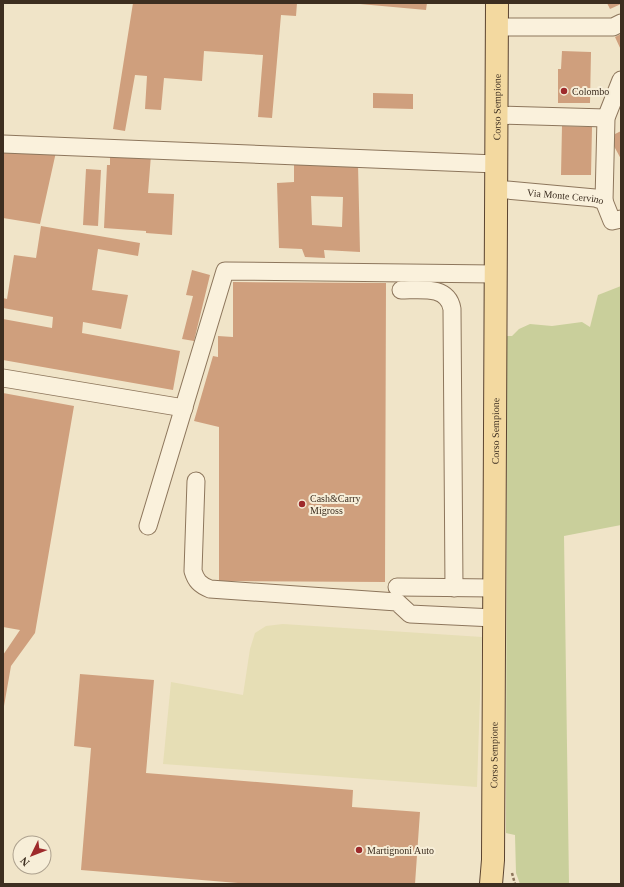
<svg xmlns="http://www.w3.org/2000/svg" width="624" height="887" font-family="'Times New Roman',serif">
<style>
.farmland{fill:#e6deb5}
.green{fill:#c9cf9b}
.building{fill:#cf9f7d;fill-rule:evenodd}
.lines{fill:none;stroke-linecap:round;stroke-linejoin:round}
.minor-casing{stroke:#8d765c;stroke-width:19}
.major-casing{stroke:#5b4430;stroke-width:24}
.path{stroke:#8d765c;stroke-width:2.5;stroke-dasharray:3 2;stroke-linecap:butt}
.minor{stroke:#faf1dc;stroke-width:17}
.major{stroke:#f3d9a0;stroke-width:22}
.poi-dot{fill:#9e2a2b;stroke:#f7eed8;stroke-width:1.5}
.labels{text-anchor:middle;stroke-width:4;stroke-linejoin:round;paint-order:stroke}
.poi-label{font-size:10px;fill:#3d2e20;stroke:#f7eed8;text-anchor:start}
.street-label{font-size:10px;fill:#3d2e20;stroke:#f7eed8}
</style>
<rect width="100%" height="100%" fill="#f0e4c8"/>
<!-- farmland -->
<path class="farmland" d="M283,624l199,13 -5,150 -314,-23 8,-82 72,13 7,-46 5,-16 11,-7z"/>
<!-- green -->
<path class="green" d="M621,286v239l-57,11 5,348h-49l-4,-11 -1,-38 -9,-2 1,-497h5l7,-7 11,-5 22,2 30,-4 8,5 8,-32z"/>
<!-- building -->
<path class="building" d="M133,3h164l-1,13 -15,-1 -9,103 -14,-1 5,-62 -59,-4 -2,30 -38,-3 -3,32 -16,-1 2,-33 -12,-1 -10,56 -12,-2z
M349,3h78l-1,7z
M607,3h14v1l-11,5z
M621,34v16l-6,-13z
M562,51l29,1 -1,51h-32v-34h3z
M373,93l40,1v15l-40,-1z
M562,126l30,1 -1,48h-30z
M621,131v28l-12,-22z
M3,150l53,2 -16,72 -37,-6z
M110,153l41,2 -3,38 26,1 -2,41 -26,-2v-2l-42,-3 3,-63h3z
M294,161l64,3 2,88 -36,-2 1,8 -20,-1 -3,-8 -23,-1 -2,-65 17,-1zM311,196l32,1 -1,30 -30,-2z
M86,169l15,1 -3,56 -15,-1z
M41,226l99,17 -2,13 -40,-7 -6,41 36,5 -7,34 -38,-7 -1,11 98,18 -7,39 -170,-30v-41l49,9 1,-11 -50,-9v-10l4,1 7,-44 22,3z
M192,270l18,5 -16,66 -12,-2 11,-43 -7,-1z
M233,282l153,1 -1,299 -166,-1v-154l-25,-6 19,-65 5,1v-21l15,1z
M3,393l71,13 -39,227 -24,33 -7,40 -1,-51 17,-25 -17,-3z
M80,674l74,6 -8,93 207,17 -1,17 68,5 -5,72h-165l-169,-14 10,-122 -17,-2z"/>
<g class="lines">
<defs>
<g id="minor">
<path d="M497,27h116l8,-4"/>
<path d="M496,115l110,3"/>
<path d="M3,144l493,20"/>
<path id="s1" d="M496,189l99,9 9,3 8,20 9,-2"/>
<path d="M604,201l2,-83 15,-38"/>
<path d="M401,290c19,0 47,-5 51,19l2,279"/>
<path d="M3,378l181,30"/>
<path d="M196,481l-3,90c3,10 7,14 17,18l187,13 13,12 84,4"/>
<path d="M148,526l77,-255 270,3"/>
<path d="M397,587l97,1"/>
</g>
<g id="major">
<path id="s2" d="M491,884l2,-24 4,-857"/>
</g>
</defs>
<!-- minor casing -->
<use href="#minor" class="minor-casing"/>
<!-- major casing -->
<use href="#major" class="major-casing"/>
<!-- path -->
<path class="path" d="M512,873l3,11"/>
<!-- minor -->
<use href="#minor" class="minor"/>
<!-- major -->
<use href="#major" class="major"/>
</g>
<!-- markers -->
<g class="poi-dot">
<circle cx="564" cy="91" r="4"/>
<circle cx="302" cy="504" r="4"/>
<circle cx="359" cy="850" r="4"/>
</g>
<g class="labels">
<!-- poi labels -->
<g class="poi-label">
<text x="572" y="95">Colombo</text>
<text x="310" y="502">Cash&amp;Carry<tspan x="310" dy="12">Migross</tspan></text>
<text x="367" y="854">Martignoni Auto</text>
</g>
<!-- street labels -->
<g class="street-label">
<text dy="4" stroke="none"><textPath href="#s2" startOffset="777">Corso Sempione</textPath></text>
<text dy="4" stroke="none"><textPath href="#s1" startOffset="70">Via Monte Cervino</textPath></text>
<text dy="4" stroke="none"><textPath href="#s2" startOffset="453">Corso Sempione</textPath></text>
<text dy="4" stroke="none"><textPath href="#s2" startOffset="129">Corso Sempione</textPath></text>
</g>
</g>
<!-- border -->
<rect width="624" height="887" fill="none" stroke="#3d2e20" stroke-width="8"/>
<!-- north arrow -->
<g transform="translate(32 855) rotate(227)"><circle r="19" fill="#f7eed8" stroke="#ada18e"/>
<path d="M0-3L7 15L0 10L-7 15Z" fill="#9e2a2b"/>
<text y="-6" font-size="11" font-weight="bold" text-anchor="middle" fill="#3d2e20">N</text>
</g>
</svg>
